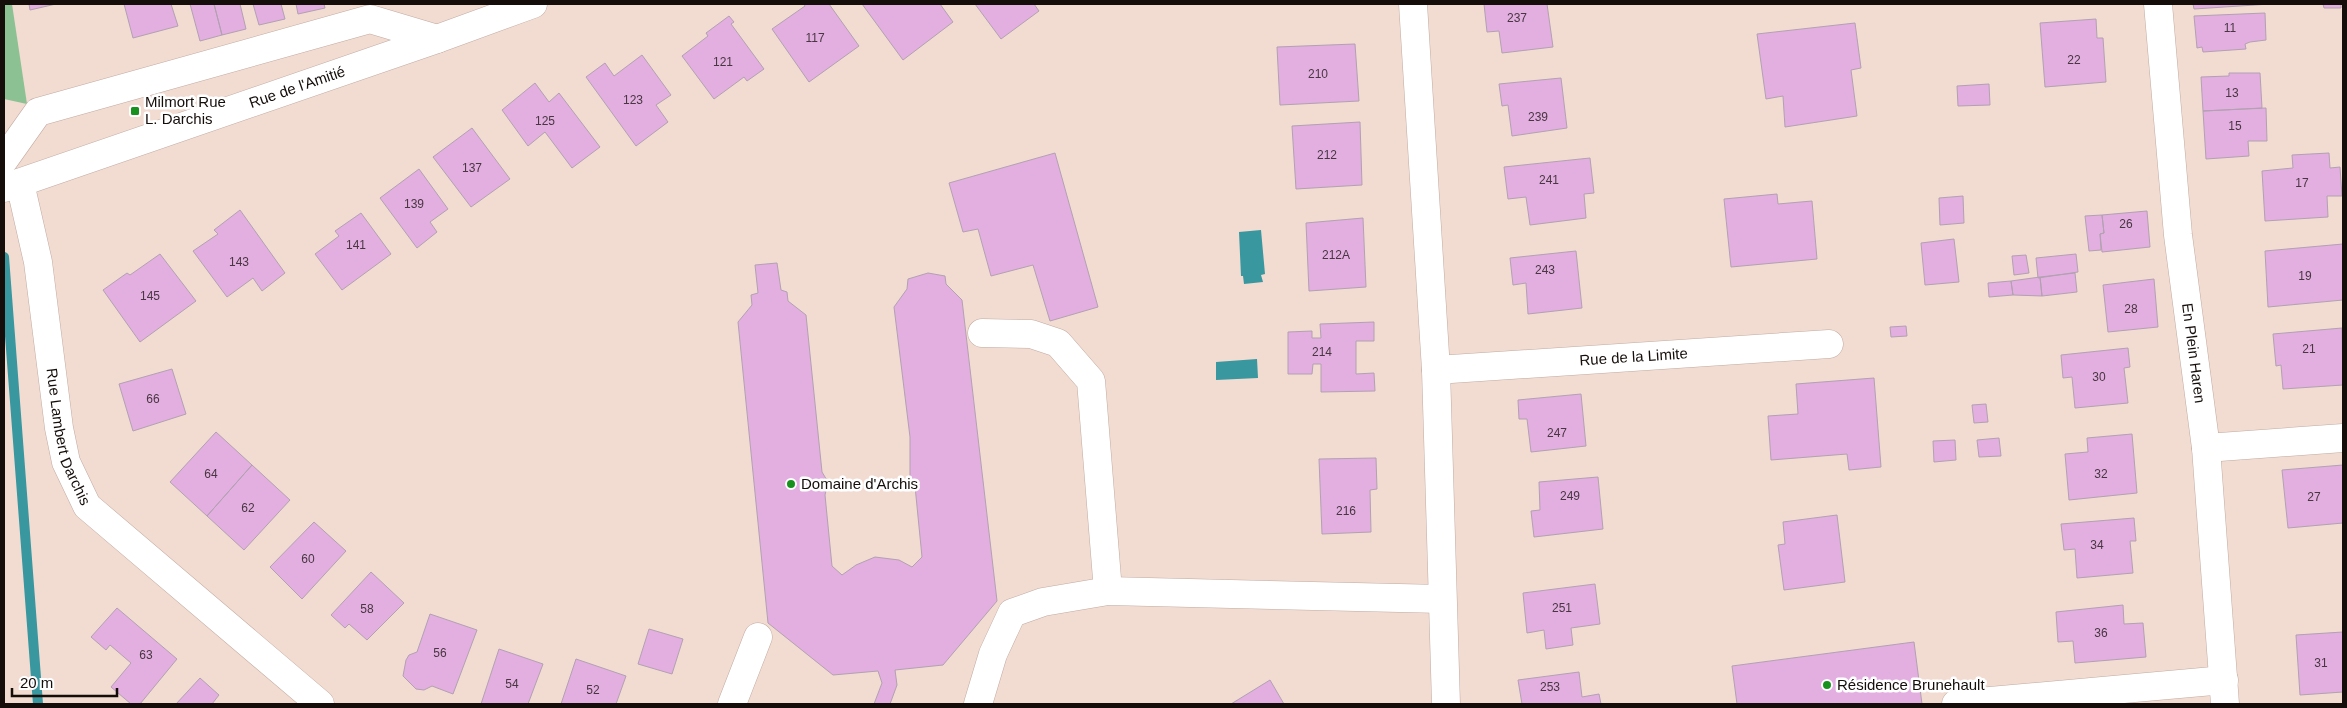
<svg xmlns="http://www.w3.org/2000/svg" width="2347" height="708" font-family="Arial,sans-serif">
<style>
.forest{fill:#8cc293}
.water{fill:#38979f}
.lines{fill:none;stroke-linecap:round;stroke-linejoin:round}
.stream{stroke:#38979f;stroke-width:10}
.building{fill:#e2afe0;stroke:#b2a1b1}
.minor-casing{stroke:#c1aba1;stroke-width:29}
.minor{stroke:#fff;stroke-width:28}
.poi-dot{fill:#19911e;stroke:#fff;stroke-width:2}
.labels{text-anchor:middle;stroke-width:5;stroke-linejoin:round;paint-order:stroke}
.number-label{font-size:12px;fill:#483640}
.street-label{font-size:15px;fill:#140d0a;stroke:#fff}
.poi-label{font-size:15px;fill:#140d0a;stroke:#fff;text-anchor:start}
</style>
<rect width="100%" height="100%" fill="#f2dbd1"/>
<!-- forest -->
<path class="forest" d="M4,4h8l15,100 -23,-5z"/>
<!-- water -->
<path class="water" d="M1261,230l4,44 -4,1 2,7 -19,2 -1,-8h-2l-2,-44z
M1257,359l1,19 -42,2v-18z"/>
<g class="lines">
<!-- stream -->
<path class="stream" d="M4,257l34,447"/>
</g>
<!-- building -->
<path class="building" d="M29,4h27l-26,6z
M124,4h47l7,22 -45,12z
M190,4h24l8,31 -22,6z
M214,4h26l6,25 -24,6z
M253,4h28l4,15 -26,6z
M296,4h28l1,4 -27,6z
M804,4h25l30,42 -50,36 -37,-53 33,-23z
M862,4h78l13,18 -50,38z
M975,4h59l5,7 -38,28z
M1484,4h63l6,43 -51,6 -3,-22 -12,1z
M2193,4h77l-76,5z
M2323,4h18v4h-17z
M2265,13l1,27 -16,2 -5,2 1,5 -43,3 -1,-5 -5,1 -3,-32z
M729,16l5,6 -3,2 33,45 -17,12 -3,-4 -30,22 -32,-43 26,-20 -2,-3z
M2096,19l1,19h6l3,44 -61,5 -5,-64z
M1855,23l6,45 -10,2 6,46 -72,11 -2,-31 -17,3 -9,-65z
M1355,44l4,57 -79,4 -3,-58z
M642,55l29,40 -15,10 12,17 -32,24 -50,-69 19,-14 9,13z
M2229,73h31l2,35 -59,3 -2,-34 28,-1z
M1561,78l6,50 -55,8 -4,-31 -6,1 -3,-22z
M535,83l14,19 10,-9 41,54 -28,21 -27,-36 -17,14 -26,-36z
M1989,84l1,21 -32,1 -1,-20z
M2266,108l1,33h-19l1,15 -43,3 -3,-48z
M1360,122l2,63 -66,4 -4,-63z
M472,128l38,51 -39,28 -38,-50z
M1055,153l43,154 -48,14 -17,-56 -42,11 -13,-47 -15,3 -14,-49z
M2329,153l1,15 10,-1 2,29h-15l1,21 -63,4 -3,-50 31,-3 -1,-13z
M1590,158l4,35 -10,1 2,24 -56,7 -4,-28 -18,2 -4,-32z
M419,169l29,40 -18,13 7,10 -20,16 -37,-50z
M1777,194l1,10 34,-3 5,58 -86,8 -7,-68z
M1963,196l1,27 -24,2 -1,-27z
M240,210l45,63 -23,18 -9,-13 -26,19 -34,-46 25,-17 -4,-4z
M2147,211l3,36 -48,5 -2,-18 4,-1 -2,-18z
M361,213l30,41 -49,36 -27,-36 24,-18 -4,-5z
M2102,215l2,18 -4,1 1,16 -12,1 -4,-35z
M1363,218l3,69 -57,4 -3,-68z
M1954,239l5,43 -34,3 -4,-42z
M2343,244v56l-75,7 -3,-56z
M1576,251l6,57 -54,6 -2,-31 -13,2 -3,-27z
M160,254l36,47 -56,41 -37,-52 24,-17 3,2z
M2076,254l2,18 -40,6 -2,-20z
M2026,255l3,18 -15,2 -2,-19z
M777,263l4,27 6,2 1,9 18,14 16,157 6,10 -3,13 7,71 10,9 14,-10 19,-8 24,3 13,7 10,-10 -7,-71 -5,-10v-39l-16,-130 13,-18 1,-10 20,-6 17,3 1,8 16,16 35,301 -54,64 -48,5 2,15 -7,19h-16l8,-21 -4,-12 -45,4 -65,-52 -30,-301 14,-17 -1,-10 7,-2 -3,-28z
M2075,273l2,19 -35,4 -2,-19z
M2040,277l2,19 -29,-1 -2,-14z
M2154,279l4,48 -50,5 -5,-47z
M2011,281l2,14 -24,2 -1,-14z
M1374,322v19h-18v33l18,-1 1,18 -54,1v-28h-8l-1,10h-24v-42l24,-1v7h9l-1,-14z
M1906,326l1,10 -16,1 -1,-10z
M2342,328l1,57 -60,4 -2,-24 -5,1 -3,-32z
M2128,348l2,19 -6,1 4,35 -53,5 -3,-31 -9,1 -2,-23z
M172,369l14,45 -53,17 -14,-47z
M1874,378l7,89 -32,3 -2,-16 -76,6 -3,-44 30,-2 -2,-30z
M1581,394l5,52 -55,6 -4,-33h-8l-1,-19z
M1986,404l2,18 -14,1 -2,-18z
M216,432l36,33 -45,51 -37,-34z
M2132,434l5,59 -68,7 -4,-46 23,-2 -1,-14z
M1999,438l2,18 -22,1 -2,-17z
M1955,440l1,20 -22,2 -1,-21z
M1376,458l1,31 -7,1 1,42 -49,2 -3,-75z
M252,465l38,35 -46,50 -37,-34z
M2343,465v58l-55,5 -6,-58z
M1598,477l5,52 -69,8 -3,-26 9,-1 -1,-28z
M1837,515l8,67 -61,8 -6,-45 7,-1 -2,-22z
M2134,518l2,23h-6l3,32 -56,5 -2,-29 -11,1 -3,-26z
M314,522l32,29 -44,48 -32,-32z
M371,572l33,31 -37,37 -18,-16 -4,4 -14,-13z
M1595,584l5,40 -29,4 2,17 -27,4 -2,-19 -17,3 -4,-40z
M2123,605l1,19 19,-1 3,34 -71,6 -2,-22 -15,1 -2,-30z
M117,608l60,51 -37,45h-9l-20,-17 20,-24 -21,-18 -4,5 -15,-13z
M430,614l47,16 -24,64 -21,-8 -8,4 -8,-1 -13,-13 3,-16 3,-5 8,-3z
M649,629l34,10 -11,35 -34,-10z
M2343,632v60l-43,3 -4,-60z
M1914,642l8,62h-185l-5,-38z
M499,649l44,15 -15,40h-47z
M576,659l50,17 -10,28h-55z
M1579,672l3,25 17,-3 2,10h-79l-4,-24z
M200,678l19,17 -7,9h-36z
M1270,680l14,24h-53z"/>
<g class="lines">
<defs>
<g id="minor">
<path d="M1413,4l23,366 10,334"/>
<path id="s1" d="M2158,4l20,231 28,213 19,256"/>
<path d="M4,160l34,-48 332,-93 67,20"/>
<path id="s2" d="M20,183l18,79 21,166 7,34 21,44 233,198"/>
<path id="s3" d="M4,188l433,-149 96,-35"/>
<path d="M982,333l49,1 27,9 33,38 17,210"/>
<path id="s4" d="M1436,370l393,-26"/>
<path d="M2206,448l137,-10"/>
<path d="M732,704l26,-67"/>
<path d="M978,704l15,-50 19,-41 31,-11 65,-11 334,8"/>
<path d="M1956,704l268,-24"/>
</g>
</defs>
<!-- minor casing -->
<use href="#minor" class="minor-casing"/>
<!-- minor -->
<use href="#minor" class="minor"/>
</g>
<!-- markers -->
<g class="poi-dot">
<rect x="130" y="106" width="10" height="10" rx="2.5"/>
<circle cx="791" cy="484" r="5"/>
<circle cx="1827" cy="685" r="5"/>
</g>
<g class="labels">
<!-- number labels -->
<g class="number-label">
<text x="1517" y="22">237</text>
<text x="2230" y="32">11</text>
<text x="815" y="42">117</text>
<text x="2074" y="64">22</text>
<text x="723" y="66">121</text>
<text x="1318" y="78">210</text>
<text x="2232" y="97">13</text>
<text x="633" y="104">123</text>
<text x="1538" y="121">239</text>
<text x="545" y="125">125</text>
<text x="2235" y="130">15</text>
<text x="1327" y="159">212</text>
<text x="472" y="172">137</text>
<text x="1549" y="184">241</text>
<text x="2302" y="187">17</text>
<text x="414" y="208">139</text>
<text x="2126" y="228">26</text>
<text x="356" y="249">141</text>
<text x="1336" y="259">212A</text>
<text x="239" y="266">143</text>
<text x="1545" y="274">243</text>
<text x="2305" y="280">19</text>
<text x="150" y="300">145</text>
<text x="2131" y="313">28</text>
<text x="2309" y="353">21</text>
<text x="1322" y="356">214</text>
<text x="2099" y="381">30</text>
<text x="153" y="403">66</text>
<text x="1557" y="437">247</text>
<text x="211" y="478">64</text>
<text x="2101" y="478">32</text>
<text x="1570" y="500">249</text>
<text x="2314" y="501">27</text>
<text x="248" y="512">62</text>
<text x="1346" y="515">216</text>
<text x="2097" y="549">34</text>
<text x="308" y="563">60</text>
<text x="1562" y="612">251</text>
<text x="367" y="613">58</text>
<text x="2101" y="637">36</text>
<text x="440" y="657">56</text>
<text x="146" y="659">63</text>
<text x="2321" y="667">31</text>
<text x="512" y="688">54</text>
<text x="1550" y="691">253</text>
<text x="593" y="694">52</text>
</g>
<!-- street labels -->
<g class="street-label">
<text dy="5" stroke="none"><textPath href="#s3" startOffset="310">Rue de l'Amitié</textPath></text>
<text dy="5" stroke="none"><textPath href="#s1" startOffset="351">En Plein Haren</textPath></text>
<text dy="5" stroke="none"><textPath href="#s4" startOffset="198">Rue de la Limite</textPath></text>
<text dy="5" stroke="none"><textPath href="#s2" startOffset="259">Rue Lambert Darchis</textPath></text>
</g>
<!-- poi labels -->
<g class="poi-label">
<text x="145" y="107">Milmort Rue<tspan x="145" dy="17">L. Darchis</tspan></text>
<text x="801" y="489">Domaine d'Archis</text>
<text x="1837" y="690">Résidence Brunehault</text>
</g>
</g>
<!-- border -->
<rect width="2347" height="708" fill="none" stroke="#140d0a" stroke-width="10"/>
<!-- scale -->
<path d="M12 688v8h105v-8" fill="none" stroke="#140d0a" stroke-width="2.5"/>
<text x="20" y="688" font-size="15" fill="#140d0a" stroke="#ffffff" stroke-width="4" paint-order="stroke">20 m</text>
</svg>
